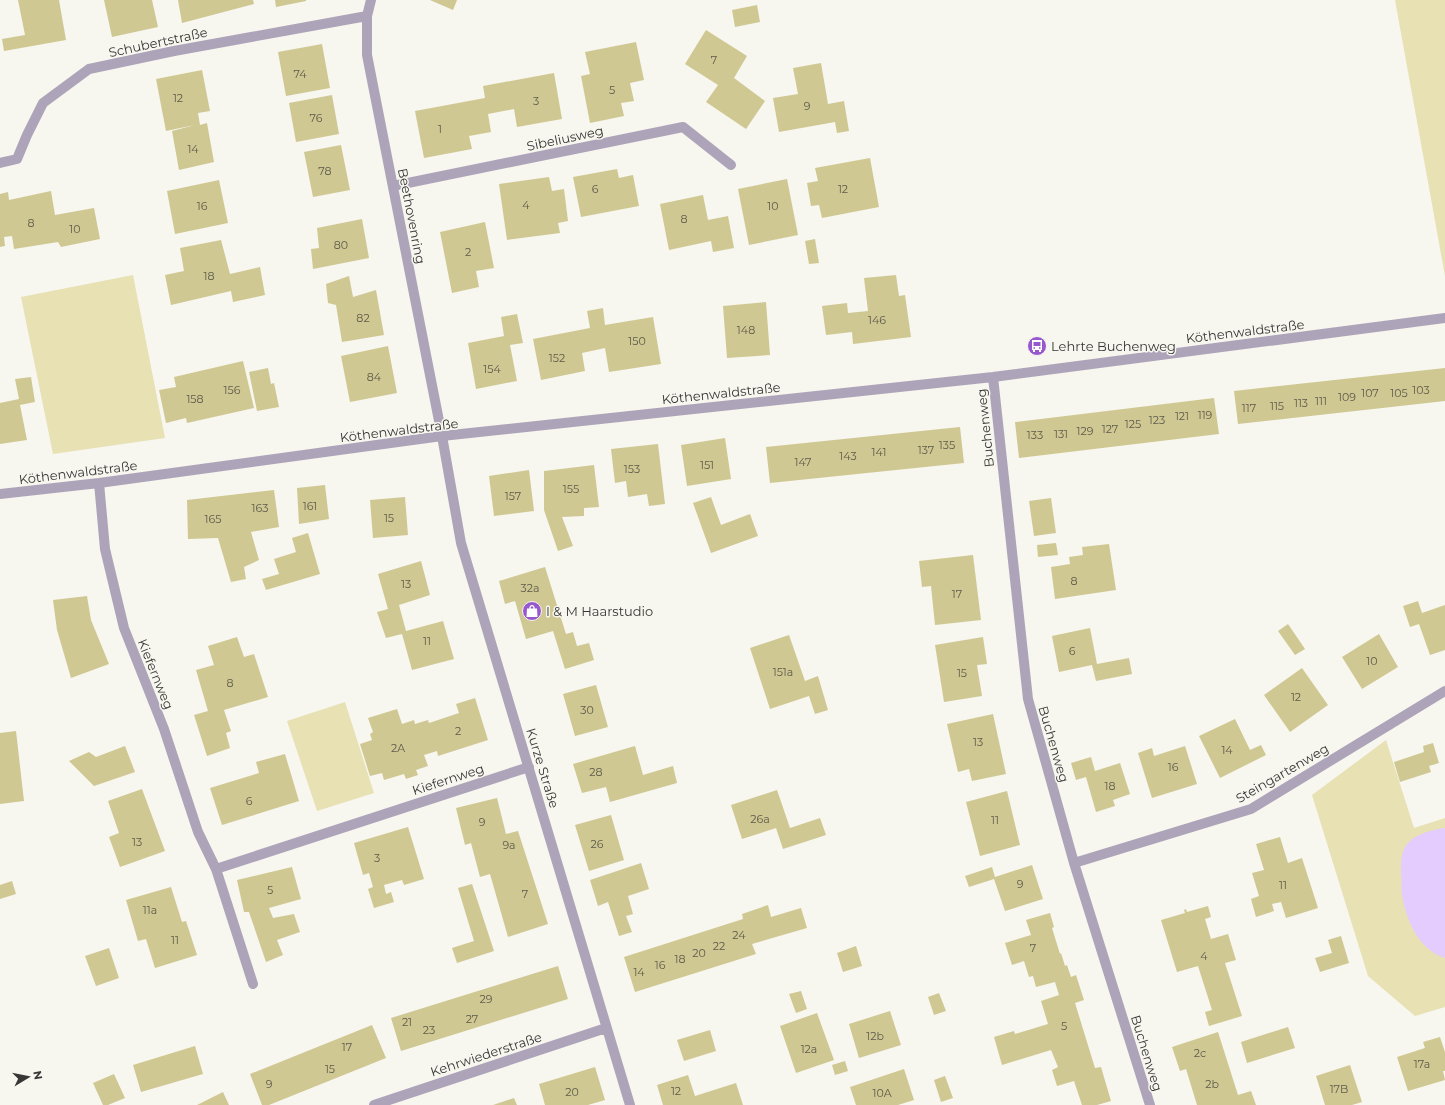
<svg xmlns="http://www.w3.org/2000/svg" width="1445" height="1105" font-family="Montserrat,sans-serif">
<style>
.green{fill:#e7e1b4}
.water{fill:#e4cdfe}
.building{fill:#d0c892}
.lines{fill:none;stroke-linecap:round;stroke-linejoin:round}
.minor{stroke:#aea4b9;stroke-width:10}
.labels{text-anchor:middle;stroke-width:3;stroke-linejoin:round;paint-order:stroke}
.number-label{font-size:11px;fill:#5e5b4c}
.street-label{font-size:13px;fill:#383735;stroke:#f7f6ef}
.poi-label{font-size:13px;fill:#383735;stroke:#f7f6ef;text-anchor:start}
</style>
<rect width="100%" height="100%" fill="#f7f6ef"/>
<!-- green -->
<path class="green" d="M1395,0h50v276z
M133,275l32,163 -112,16 -32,-157z
M345,702l29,91 -57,18 -30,-90z
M1386,740l28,88 31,-10v189l-30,9 -47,-40 -56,-181z"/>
<!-- water -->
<path class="water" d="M1445,828v130c-26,-8 -39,-38 -43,-63 -1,-7 0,-14 -1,-21 0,-11 -1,-23 8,-32 9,-9 23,-12 36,-14z"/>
<!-- building -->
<path class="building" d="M18,0h41l7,40 -62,11 -2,-12 23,-4z
M104,0h48l6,27 -46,10z
M178,0h75l1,4 -72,19z
M275,0h31v1l-30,6z
M430,0h27l-4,10z
M757,5l3,17 -25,5 -3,-17z
M706,30l41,26 -13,22 31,23 -19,28 -40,-27 12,-17 -33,-21z
M636,42l8,38 -14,3 4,18 -13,2 3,13 -34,7 -9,-47 9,-2 -5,-22z
M322,44l8,44 -44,8 -8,-44z
M821,63l7,41 16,-3 5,30 -12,2 -2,-11 -56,10 -6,-34 25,-4 -5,-26z
M202,70l8,41 -12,2 2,12 7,-2 7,39 -35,8 -7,-39 23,-6 -29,6 -10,-52z
M554,73l8,46 -45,8 -3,-18 -26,5 3,18 -22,4 3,13 -48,9 -9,-47 70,-13 -2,-12z
M332,95l7,39 -43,8 -7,-39z
M341,145l9,45 -37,7 -9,-45z
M870,158l9,49 -57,11 -3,-13 -8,1 -4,-23 11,-2 -3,-13z
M617,169l2,9 14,-3 6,31 -58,11 -8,-40z
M549,177l3,14 12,-2 4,32 -10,2 2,10 -53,7 -8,-56z
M787,179l11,56 -49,10 -11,-56z
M219,180l9,43 -53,11 -8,-43z
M51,191l4,24 39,-7 6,31 -39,8 -3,-5 -44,7 -2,-13 -8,1 1,9 -5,1v-53l8,-2 1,8z
M703,195l5,25 20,-4 6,32 -21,4 -2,-11 -42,9 -9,-46z
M362,219l7,39 -56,11 -2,-20 8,-1 -2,-20z
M485,222l9,46 -18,3 3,16 -27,6 -12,-61z
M815,239l4,24 -10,1 -4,-23z
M221,240l9,34 30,-7 5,28 -32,7 -2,-11 -60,14 -6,-30 19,-4 -4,-23z
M896,275l3,21 6,-1 6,42 -58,7 -1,-12 -26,3 -4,-29 25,-3 1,10 20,-2 -4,-33z
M349,276l4,21 23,-7 8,45 -42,7 -6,-37 -8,-2 -2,-19z
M766,302l4,53 -43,3 -4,-52z
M603,308l2,17 48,-8 8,47 -52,8 -4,-24 -23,5 3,18 -44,9 -8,-41 57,-11 -3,-17z
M517,314l6,29 -13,2 7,36 -41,8 -8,-46 36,-7 -3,-19z
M388,346l9,47 -47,9 -9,-46z
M243,361l11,47 -67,15 -1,-5 -20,5 -7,-33 17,-3 -2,-10z
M268,368l3,16 3,-1 5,24 -22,4 -8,-39z
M1445,368v33l-207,23 -4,-33z
M31,377l4,25 -15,3 7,35 -27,4v-41l19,-4 -4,-20z
M1214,398l5,36 -200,24 -4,-36z
M960,427l4,36 -194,20 -4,-36z
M725,438l6,41 -44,7 -6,-41z
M658,444l7,60 -16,2 -2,-12 -19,3 -2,-16 -11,2 -4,-34z
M594,465l5,42 -15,1v8l-22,1 11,29 -15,5 -14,-41v-39z
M529,470l5,41 -40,5 -5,-40z
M325,485l4,34 -30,5 -2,-36z
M274,490l5,37 -28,5 8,28 -15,7 2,12 -15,3 -13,-44 -30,1 -1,-39z
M405,497l3,38 -35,3 -3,-38z
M711,497l10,28 29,-11 8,22 -47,17 -18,-50z
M1051,498l5,35 -22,3 -5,-35z
M308,533l12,41 -54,16 -4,-11 17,-5 -5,-15 22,-7 -4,-14z
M1056,543l2,12 -20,2 -1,-12z
M1109,544l7,46 -61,9 -4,-32 19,-3 -1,-7 14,-2 -1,-8z
M973,555l8,65 -46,5 -4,-39 -9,1 -3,-26z
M421,561l9,34 -31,10 7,26 37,-10 11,38 -42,11 -10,-36 -16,4 -9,-26 11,-3 -10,-35z
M545,567l21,67 7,-2 4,14 12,-3 5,17 -29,9 -12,-38 -27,8 -11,-38 -10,3 -6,-23z
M87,596l4,24 18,44 -38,14 -14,-48 -4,-30z
M1418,601l4,12 23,-8v45l-15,5 -11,-31 -9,3 -7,-21z
M1288,624l17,25 -10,6 -17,-24z
M1090,628l7,36 32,-6 3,16 -36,7 -4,-16 -33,7 -7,-36z
M1379,634l19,33 -36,22 -20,-32z
M789,635l16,46 13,-5 10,34 -13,4 -6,-18 -39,13 -20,-61z
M237,637l7,20 10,-3 14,43 -44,13 7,21 -5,2 4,15 -23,8 -13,-41 14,-4 -12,-41 18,-5 -6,-19z
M983,637l4,27 -10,1 5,31 -38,6 -9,-57z
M1302,668l26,37 -38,27 -26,-37z
M596,685l12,42 -33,9 -12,-42z
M475,698l13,42 -50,16 -1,-5 -13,4 4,11 -12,4 2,5 -12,4 -2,-5 -20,6 -2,-7 -12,3 -10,-32 12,-4 -2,-6 3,-2 -5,-14 29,-9 5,15 12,-4 1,4 13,-4 1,3 30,-10 -3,-9z
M993,714l13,60 -34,7 -3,-12 -11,3 -11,-48z
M1235,719l15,31 11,-5 5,10 -46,23 -21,-42z
M16,731l8,70 -24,3v-71z
M1433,743l6,20 -10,3 2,6 -31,10 -6,-20 30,-10 -1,-6z
M125,746l10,26 -41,14 -25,-25 20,-9 7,5z
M635,746l8,29 30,-9 4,17 -67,19 -4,-15 -24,6 -9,-29z
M1185,746l12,38 -45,14 -14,-45 14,-5 2,8z
M285,754l14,47 -77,24 -12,-37 49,-15 -3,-11z
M1091,757l4,14 25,-8 10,31 -17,6 2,6 -19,6 -10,-35 -10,3 -5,-17z
M142,789l23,62 -45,16 -11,-30 10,-4 -11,-32z
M777,790l13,38 30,-10 6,17 -43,14 -7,-21 -34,11 -11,-34z
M1007,791l13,54 -40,11 -14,-54z
M497,798l9,36 12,-3 30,93 -40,13 -18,-63 -10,3 -9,-34 -6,2 -9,-37z
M611,815l13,45 -35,11 -14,-46z
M408,827l16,52 -20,6 -2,-5 -18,5 2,9 5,-2 3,10 -20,6 -6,-19 5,-2 -4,-14 -6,2 -9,-32z
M1280,837l8,26 14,-5 16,50 -32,10 -5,-16 -9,2 2,7 -18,6 -5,-18 8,-3 -7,-23 12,-3 -8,-26z
M641,863l8,26 -21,7 5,18 -7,2 6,16 -13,4 -11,-34 -10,4 -8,-26z
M1032,865l11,34 -38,12 -11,-32 -25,8 -4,-11 27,-9 3,10z
M292,867l9,32 -32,9 4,10 21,-4 6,18 -23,8 6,15 -17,7 -17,-50h-5l-7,-32z
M12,881l4,13 -16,5v-14z
M472,884l22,67 -37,12 -5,-15 22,-7 -16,-53z
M171,887l11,35 4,-1 11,34 -42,13 -9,-29 -8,2 -12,-41z
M768,905l3,12 30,-9 6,20 -55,16 4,10 -121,38 -11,-35 119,-38 -1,-5z
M1208,906l3,11 -6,2 6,20 17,-5 8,26 -11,3 17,53 -33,10 -4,-14 7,-2 -14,-44 -21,6 -16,-52 24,-7 -1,-3 2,-1 1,3z
M1050,913l4,14 -2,1 8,26 1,-1 4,13 2,-1 4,12 5,-2 8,25 -9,3 20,65 6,-1 10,34 -14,4h-15l-8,-24 -17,5 -5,-16 6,-3 -7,-17 -49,15 -8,-28 20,-6 1,3 33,-10 -7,-23 18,-6 -4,-13 -19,5 -3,-11 -4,1 -5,-16 -12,4 -7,-22 26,-8 -5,-15z
M1341,936l8,27 -29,9 -5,-14 17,-5 -4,-13z
M856,946l6,20 -19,6 -6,-19z
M109,948l10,30 -23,8 -11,-30z
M558,966l10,33 -167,52 -10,-33z
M801,991l6,18 -11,4 -7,-19z
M939,993l7,18 -12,4 -6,-18z
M890,1011l11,34 -42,13 -10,-34z
M817,1013l17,47 -38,13 -16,-47z
M372,1025l14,33 -117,47h-7l-12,-31z
M1288,1027l7,21 -48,15 -6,-21z
M710,1030l6,21 -32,10 -7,-21z
M1218,1032l20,63 13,-4 5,14h-59l-11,-36 -6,2 -8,-24z
M1440,1037l5,15v19h-2l2,9 -37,11 -11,-34 28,-9 -2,-6z
M195,1046l8,28 -62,18 -8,-27z
M845,1061l3,10 -13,4 -3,-10z
M1350,1065l12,37 -10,3h-27l-9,-29z
M595,1067l10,33 -17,5h-43l-6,-21z
M904,1069l10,31 -16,5h-42l-6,-18z
M114,1074l11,24 -17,7h-5l-10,-22z
M688,1075l7,21 41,-13 7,22h-80l-6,-20z
M945,1076l8,22 -12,4 -7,-22z
M223,1092l6,13h-32z
M514,1098l3,7h-24z"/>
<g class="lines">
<!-- minor -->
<path class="minor" d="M371,0l-4,16v39l75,381 19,107 169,562
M0,163l17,-4 10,-24 16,-32 46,-34 85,-18 193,-35
M393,186l290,-59 48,38
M993,377l35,322 46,164 76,242
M99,483l6,66 19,79 40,101 34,103 18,37 37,115
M0,494l99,-11 343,-47 551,-59 452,-59
M1074,863l177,-54 194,-118
M216,869l313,-102
M374,1105l232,-77"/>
</g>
<!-- icons -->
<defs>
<symbol id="bus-disc" viewBox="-11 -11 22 22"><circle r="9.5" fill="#9758ce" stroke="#f7f6ef"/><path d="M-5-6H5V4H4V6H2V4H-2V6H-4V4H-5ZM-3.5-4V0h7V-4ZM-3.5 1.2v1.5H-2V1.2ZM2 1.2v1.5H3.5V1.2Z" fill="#fff"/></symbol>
<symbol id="shop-disc" viewBox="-11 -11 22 22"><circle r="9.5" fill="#9758ce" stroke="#f7f6ef"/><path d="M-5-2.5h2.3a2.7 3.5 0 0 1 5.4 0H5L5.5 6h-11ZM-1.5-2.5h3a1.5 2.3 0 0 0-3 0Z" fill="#fff"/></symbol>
</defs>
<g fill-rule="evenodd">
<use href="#bus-disc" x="1026" y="335" width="22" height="22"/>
<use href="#shop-disc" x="521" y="600" width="22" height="22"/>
</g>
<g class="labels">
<!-- number labels -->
<g class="number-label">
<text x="714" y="64">7</text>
<text x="300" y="78">74</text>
<text x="612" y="94">5</text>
<text x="178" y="102">12</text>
<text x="536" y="105">3</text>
<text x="807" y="110">9</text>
<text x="316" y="122">76</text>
<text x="440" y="133">1</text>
<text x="193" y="153">14</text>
<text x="325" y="175">78</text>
<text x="595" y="193">6</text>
<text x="843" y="193">12</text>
<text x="526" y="209">4</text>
<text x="202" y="210">16</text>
<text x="773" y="210">10</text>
<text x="684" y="223">8</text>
<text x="31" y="227">8</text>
<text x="75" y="233">10</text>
<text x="341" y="249">80</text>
<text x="468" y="256">2</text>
<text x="209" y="280">18</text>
<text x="363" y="322">82</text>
<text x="877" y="324">146</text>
<text x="746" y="334">148</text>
<text x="637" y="345">150</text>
<text x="557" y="362">152</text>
<text x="492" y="373">154</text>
<text x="374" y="381">84</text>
<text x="232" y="394">156</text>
<text x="1421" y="394">103</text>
<text x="1370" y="397">107</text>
<text x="1399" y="397">105</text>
<text x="1347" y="401">109</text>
<text x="195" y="403">158</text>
<text x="1321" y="405">111</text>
<text x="1301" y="407">113</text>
<text x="1277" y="410">115</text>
<text x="1249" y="412">117</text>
<text x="1205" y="419">119</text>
<text x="1182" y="420">121</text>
<text x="1157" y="424">123</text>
<text x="1133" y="428">125</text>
<text x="1110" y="433">127</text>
<text x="1085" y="435">129</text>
<text x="1061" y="438">131</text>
<text x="1035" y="439">133</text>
<text x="947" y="449">135</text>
<text x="926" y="454">137</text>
<text x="879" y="456">141</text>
<text x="848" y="460">143</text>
<text x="803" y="466">147</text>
<text x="707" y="469">151</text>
<text x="632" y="473">153</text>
<text x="571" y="493">155</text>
<text x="513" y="500">157</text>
<text x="310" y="510">161</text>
<text x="260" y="512">163</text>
<text x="389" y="522">15</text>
<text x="213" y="523">165</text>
<text x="1074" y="585">8</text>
<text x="406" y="588">13</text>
<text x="530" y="592">32a</text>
<text x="957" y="598">17</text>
<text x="427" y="645">11</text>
<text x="1072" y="655">6</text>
<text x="1372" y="665">10</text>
<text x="783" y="676">151a</text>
<text x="962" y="677">15</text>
<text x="230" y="687">8</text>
<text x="1296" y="701">12</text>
<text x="587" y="714">30</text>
<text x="458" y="735">2</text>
<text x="978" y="746">13</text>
<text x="398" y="752">2A</text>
<text x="1227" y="754">14</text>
<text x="1173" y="771">16</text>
<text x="596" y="776">28</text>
<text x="1110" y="790">18</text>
<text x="249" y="805">6</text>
<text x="760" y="823">26a</text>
<text x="995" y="824">11</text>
<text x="482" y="826">9</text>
<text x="137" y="846">13</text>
<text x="597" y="848">26</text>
<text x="509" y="849">9a</text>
<text x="377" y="862">3</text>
<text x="1020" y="888">9</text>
<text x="1283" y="889">11</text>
<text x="270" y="894">5</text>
<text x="525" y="898">7</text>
<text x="150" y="914">11a</text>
<text x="739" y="939">24</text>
<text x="175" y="944">11</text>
<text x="719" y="950">22</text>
<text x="1033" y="952">7</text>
<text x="699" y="957">20</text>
<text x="1204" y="960">4</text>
<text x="680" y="963">18</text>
<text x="660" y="969">16</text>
<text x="639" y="976">14</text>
<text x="486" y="1003">29</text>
<text x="472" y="1023">27</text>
<text x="407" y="1026">21</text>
<text x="1064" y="1030">5</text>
<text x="429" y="1034">23</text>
<text x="875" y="1040">12b</text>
<text x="347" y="1051">17</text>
<text x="809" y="1053">12a</text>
<text x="1200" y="1057">2c</text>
<text x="1422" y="1068">17a</text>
<text x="330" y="1073">15</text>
<text x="269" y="1088">9</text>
<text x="1212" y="1088">2b</text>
<text x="1339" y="1093">17B</text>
<text x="676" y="1095">12</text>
<text x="572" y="1096">20</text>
<text x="882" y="1097">10A</text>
</g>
<!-- street labels -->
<g class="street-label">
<text transform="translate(158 42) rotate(-12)" y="5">Schubertstraße</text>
<text transform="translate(565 138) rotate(-12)" y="5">Sibeliusweg</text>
<text transform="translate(412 216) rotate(79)" y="5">Beethovenring</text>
<text transform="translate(1245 331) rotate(-7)" y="5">Köthenwaldstraße</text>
<text transform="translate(721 393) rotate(-6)" y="5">Köthenwaldstraße</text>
<text transform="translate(985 428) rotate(-96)" y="5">Buchenweg</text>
<text transform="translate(399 430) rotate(-7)" y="5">Köthenwaldstraße</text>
<text transform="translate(78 472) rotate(-7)" y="5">Köthenwaldstraße</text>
<text transform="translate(156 674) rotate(68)" y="5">Kiefernweg</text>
<text transform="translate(1054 744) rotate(74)" y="5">Buchenweg</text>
<text transform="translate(543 768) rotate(73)" y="5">Kurze Straße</text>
<text transform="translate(1282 773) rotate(-30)" y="5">Steingartenweg</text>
<text transform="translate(448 779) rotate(-18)" y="5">Kiefernweg</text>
<text transform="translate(1147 1053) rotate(73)" y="5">Buchenweg</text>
<text transform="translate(486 1054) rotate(-18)" y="5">Kehrwiederstraße</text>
</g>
<!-- poi labels -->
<g class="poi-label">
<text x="1051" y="351">Lehrte Buchenweg</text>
<text x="546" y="616">I &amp; M Haarstudio</text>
</g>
</g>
<!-- north arrow -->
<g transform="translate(28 1077) rotate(80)" stroke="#f7f6ef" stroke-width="3" paint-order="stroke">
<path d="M0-3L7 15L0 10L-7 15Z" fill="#383735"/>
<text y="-6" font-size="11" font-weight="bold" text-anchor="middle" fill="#383735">N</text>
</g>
</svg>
